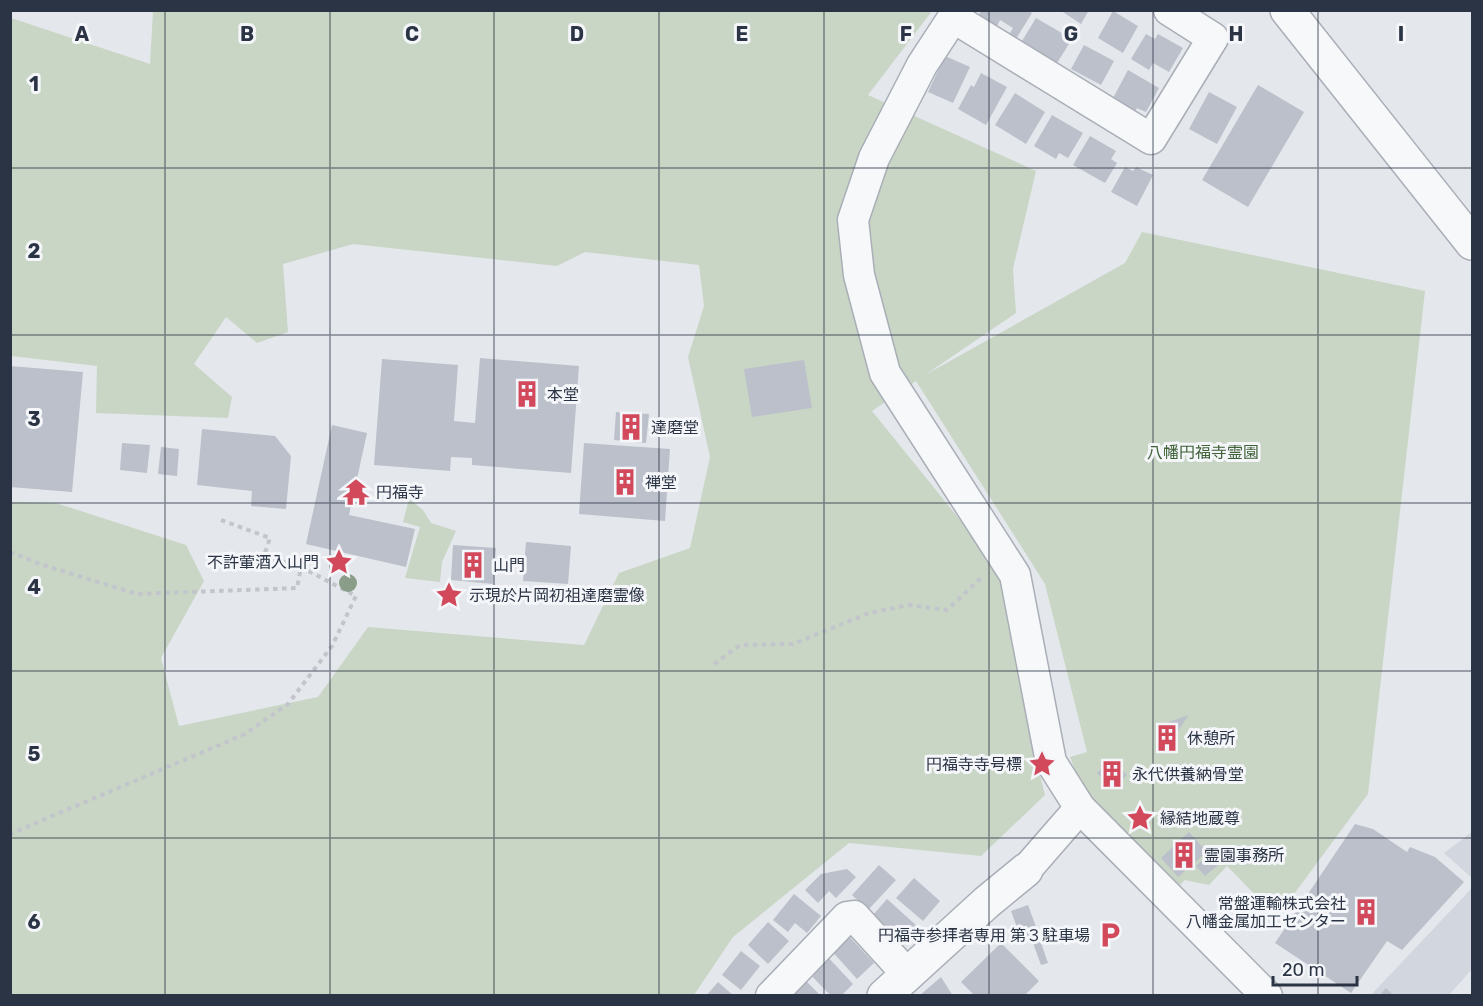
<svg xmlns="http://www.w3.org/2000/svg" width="1483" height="1006" font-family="Rubik,'Noto Sans JP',sans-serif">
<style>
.built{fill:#d2d6de}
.green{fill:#c9d6c5}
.building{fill:#bbc0ca}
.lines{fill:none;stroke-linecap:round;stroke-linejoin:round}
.minor-casing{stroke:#a9aeb7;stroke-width:33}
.tertiary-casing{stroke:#a9aeb7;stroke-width:36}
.path{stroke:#c2c5cb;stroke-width:4;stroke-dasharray:4.5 4.5;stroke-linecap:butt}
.minor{stroke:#f7f8fa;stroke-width:30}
.tertiary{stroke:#f7f8fa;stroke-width:33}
.tree{fill:#899d89}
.grid{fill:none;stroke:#2b3445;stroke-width:1.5;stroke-opacity:0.55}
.labels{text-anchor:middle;stroke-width:6;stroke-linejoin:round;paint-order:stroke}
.poi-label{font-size:16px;fill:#2b3445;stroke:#f4f6f9;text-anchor:start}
.park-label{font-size:16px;fill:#3f6138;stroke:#f4f6f9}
.grid-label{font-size:20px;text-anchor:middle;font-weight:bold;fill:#2b3445;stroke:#f4f6f9;stroke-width:6;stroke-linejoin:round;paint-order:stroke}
</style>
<rect width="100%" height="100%" fill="#e4e7ec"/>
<!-- built -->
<path class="built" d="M1472,832v46l-28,-25z
M1472,888v81l-23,26 -79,1z"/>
<!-- green -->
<path class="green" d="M153,11h779l-64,84 168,76 -23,98 3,44 -91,62 200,-112 17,-31 283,59 -57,503 -91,123 -50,-51 -18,19 -24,-5 -6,6 -98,-100 -11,-29 17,-5 -42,-168 -129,-203 -44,30 139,172 17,146 17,66 -64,61 -132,-13 -116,94 -39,58h-683v-493l45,1 130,42 18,36 -43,77 18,68 139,-29 50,-70 216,18 35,-72 71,-25 20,-91 -22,-100 16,-51 -5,-41 -114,-13 -28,14 -204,-22 -70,20 5,68 -31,11 -31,-26 -32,47 38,33 -4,21 -132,-5 1,-47 -86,-10v-338l139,46z
M409,499l14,11 8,13 25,8 -14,31 -2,20 -35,-4 15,-51 -17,-5z"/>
<!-- building -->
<path class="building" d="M981,10h46l5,3 -19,31 -7,-4 7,-12 -13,-8 -3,6 -18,-11z
M1060,10h29l-8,14z
M1113,11l25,15 -15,27 -25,-15z
M1036,18l36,21 -15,24 -35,-22z
M1146,34l9,5 3,-5 25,14 -14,24 -16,-9 -4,7 -18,-11z
M1084,45l30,16 -13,24 -30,-16z
M945,56l25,11 -17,36 -25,-11z
M1128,70l31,18 -13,24 -9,-4 -2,4 -23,-12z
M981,73l26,14 -21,38 -28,-16 13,-24 3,2z
M1258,85l46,27 -56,95 -46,-27z
M1209,92l28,15 -20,37 -28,-15z
M1015,93l30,19 -19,32 -31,-19z
M1052,115l31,18 -15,25 -9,-5 -3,6 -22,-13z
M1090,136l26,15 -5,8 6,4 -12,20 -32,-18z
M1125,167l8,4 3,-4 17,8 -16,31 -26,-14z
M480,358l99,8 -8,107 -99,-8v-7l-21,-1 -1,14 -76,-6 8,-106 76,6 -4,56 21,2z
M804,360l8,48 -60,9 -8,-48z
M10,366l73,6 -11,120 -62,-5z
M616,412l33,2 -3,29 -32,-3z
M332,425l35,8 -18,82 66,14 -9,38 -100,-23z
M202,429l73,7 16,20 -5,53 -35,-3 1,-15 -55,-6z
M122,443l28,2 -3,28 -27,-3z
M584,443l86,6 -5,72 -86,-7z
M161,447l18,2 -2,27 -19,-2z
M526,542l45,4 -3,38 -45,-3z
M453,545l43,3 -3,36 -42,-4z
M1189,715l-24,34 -8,-23z
M1112,759l15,16 -15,14 -15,-16z
M1355,824l18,5 34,23 3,-5 25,10 29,25 -62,68 -15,-9 -36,52 -76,-50z
M1189,832l18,20 -29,25 -17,-19z
M1208,854l10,11 -13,11 -9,-10z
M879,865l17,15 -28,30 -16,-15z
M847,869l9,8 -20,21 -7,-7 -11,12 -13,-13 16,-16z
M914,878l26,23 -17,20 -27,-23z
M794,894l27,22 -14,17 -12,-10 -7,9 -15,-12z
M887,899l30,27 -14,15 -30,-26z
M1028,905l11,30 -17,6 -11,-30z
M768,922l21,19 -21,23 -20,-19z
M845,932l29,31 -17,16 -28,-31z
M1040,940l8,23 -7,2 -8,-22z
M1001,943l38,38 -15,15h-49l-14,-14z
M741,951l19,15 -19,24 -19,-15z
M825,954l28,30 -12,12h-10l-24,-25z
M941,977l12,19h-34z
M803,978l18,18h-31z
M718,982l16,14h-28z
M1386,988l8,8h-15z"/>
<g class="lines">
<defs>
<path id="minor" d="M958,10l-36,55 -48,93 -21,62 6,55 26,98 130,202 36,187 29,46 187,188
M954,18l197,121 62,-101 -44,-28
M1026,870l54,-62
M771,996l76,-79 7,-1 54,59"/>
<path id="tertiary" d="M1287,10l185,233
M884,996l103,-94 39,-32"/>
</defs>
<!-- minor casing -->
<use href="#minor" class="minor-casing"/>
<!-- tertiary casing -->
<use href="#tertiary" class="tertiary-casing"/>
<!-- path -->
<path class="path" d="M221,520l49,18 -6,18 37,11
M10,552l30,12 97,30 160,-6 4,-21 55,29 -24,50 -44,58 -43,30 -235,100
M714,664l26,-19 53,-1 76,-31 40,-8 38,5 36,-34"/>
<!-- minor -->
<use href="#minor" class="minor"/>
<!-- tertiary -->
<use href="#tertiary" class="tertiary"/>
</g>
<!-- trees -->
<circle class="tree" cx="348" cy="583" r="9"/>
<!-- grid -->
<path class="grid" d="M165,10v986M330,10v986M494,10v986M659,10v986M824,10v986M989,10v986M1153,10v986M1318,10v986M10,168h1462M10,335h1462M10,503h1462M10,671h1462M10,838h1462"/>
<!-- icons -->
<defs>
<symbol id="building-bare" viewBox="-9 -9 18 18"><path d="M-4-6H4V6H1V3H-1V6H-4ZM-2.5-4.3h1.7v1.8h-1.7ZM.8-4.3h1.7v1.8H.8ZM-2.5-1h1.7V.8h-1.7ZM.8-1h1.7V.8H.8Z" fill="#d1495b" stroke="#f4f6f9" stroke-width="2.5" paint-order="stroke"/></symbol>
<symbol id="temple-bare" viewBox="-9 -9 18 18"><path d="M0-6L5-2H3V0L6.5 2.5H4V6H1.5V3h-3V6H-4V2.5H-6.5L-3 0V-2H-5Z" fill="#d1495b" stroke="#f4f6f9" stroke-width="2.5" paint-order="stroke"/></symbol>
<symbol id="sight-bare" viewBox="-9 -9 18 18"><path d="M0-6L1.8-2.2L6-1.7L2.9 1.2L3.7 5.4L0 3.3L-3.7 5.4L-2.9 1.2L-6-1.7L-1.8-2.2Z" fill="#d1495b" stroke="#f4f6f9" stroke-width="2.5" paint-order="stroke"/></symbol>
<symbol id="parking-bare" viewBox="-9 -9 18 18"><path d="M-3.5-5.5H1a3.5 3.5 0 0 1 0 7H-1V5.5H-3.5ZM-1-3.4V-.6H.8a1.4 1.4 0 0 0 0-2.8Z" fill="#d1495b" stroke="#f4f6f9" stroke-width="2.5" paint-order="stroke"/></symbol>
</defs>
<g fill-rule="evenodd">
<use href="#building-bare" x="508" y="375" width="38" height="38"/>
<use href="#building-bare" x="612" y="408" width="38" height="38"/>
<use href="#building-bare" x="606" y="463" width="38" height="38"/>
<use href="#temple-bare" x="337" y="473" width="38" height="38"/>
<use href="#sight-bare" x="320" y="543" width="38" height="38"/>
<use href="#building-bare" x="454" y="546" width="38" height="38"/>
<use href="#sight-bare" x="430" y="576" width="38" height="38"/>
<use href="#building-bare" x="1148" y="719" width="38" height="38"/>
<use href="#sight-bare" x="1023" y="745" width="38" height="38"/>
<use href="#building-bare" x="1093" y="755" width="38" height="38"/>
<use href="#sight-bare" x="1121" y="799" width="38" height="38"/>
<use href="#building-bare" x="1165" y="836" width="38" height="38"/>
<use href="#building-bare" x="1347" y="893" width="38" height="38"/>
<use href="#parking-bare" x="1091" y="916" width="38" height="38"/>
</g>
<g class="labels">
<!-- poi labels -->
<g class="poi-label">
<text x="547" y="400">本堂</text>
<text x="651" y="433">達磨堂</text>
<text x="645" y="488">禅堂</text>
<text x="376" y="498">円福寺</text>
<text x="319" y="568" text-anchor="end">不許葷酒入山門</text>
<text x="493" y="571">山門</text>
<text x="469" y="601">示現於片岡初祖達磨霊像</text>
<text x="1187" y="744">休憩所</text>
<text x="1022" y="770" text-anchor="end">円福寺寺号標</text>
<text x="1132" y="780">永代供養納骨堂</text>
<text x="1160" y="824">縁結地蔵尊</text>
<text x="1204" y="861">霊園事務所</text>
<text x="1346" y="909" text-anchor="end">常盤運輸株式会社<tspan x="1346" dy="18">八幡金属加工センター</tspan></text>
<text x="1090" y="941" text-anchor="end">円福寺参拝者専用 第３駐車場</text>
</g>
<!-- park labels -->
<g class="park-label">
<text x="1203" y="458">八幡円福寺霊園</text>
</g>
</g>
<g class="grid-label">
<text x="82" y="41">A</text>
<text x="247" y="41">B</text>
<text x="412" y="41">C</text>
<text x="577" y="41">D</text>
<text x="742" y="41">E</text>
<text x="906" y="41">F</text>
<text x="1071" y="41">G</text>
<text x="1236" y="41">H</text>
<text x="1401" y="41">I</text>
<text x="34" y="91">1</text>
<text x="34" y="258">2</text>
<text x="34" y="426">3</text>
<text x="34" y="594">4</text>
<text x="34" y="761">5</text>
<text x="34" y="929">6</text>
</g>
<!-- border -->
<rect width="1483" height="1006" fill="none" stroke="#2b3445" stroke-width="24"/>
<!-- scale -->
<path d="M1273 976v9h84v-9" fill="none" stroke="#2b3445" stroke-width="3"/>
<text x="1282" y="976" font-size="18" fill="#2b3445" stroke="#f4f6f9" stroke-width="4.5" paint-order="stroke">20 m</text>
</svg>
